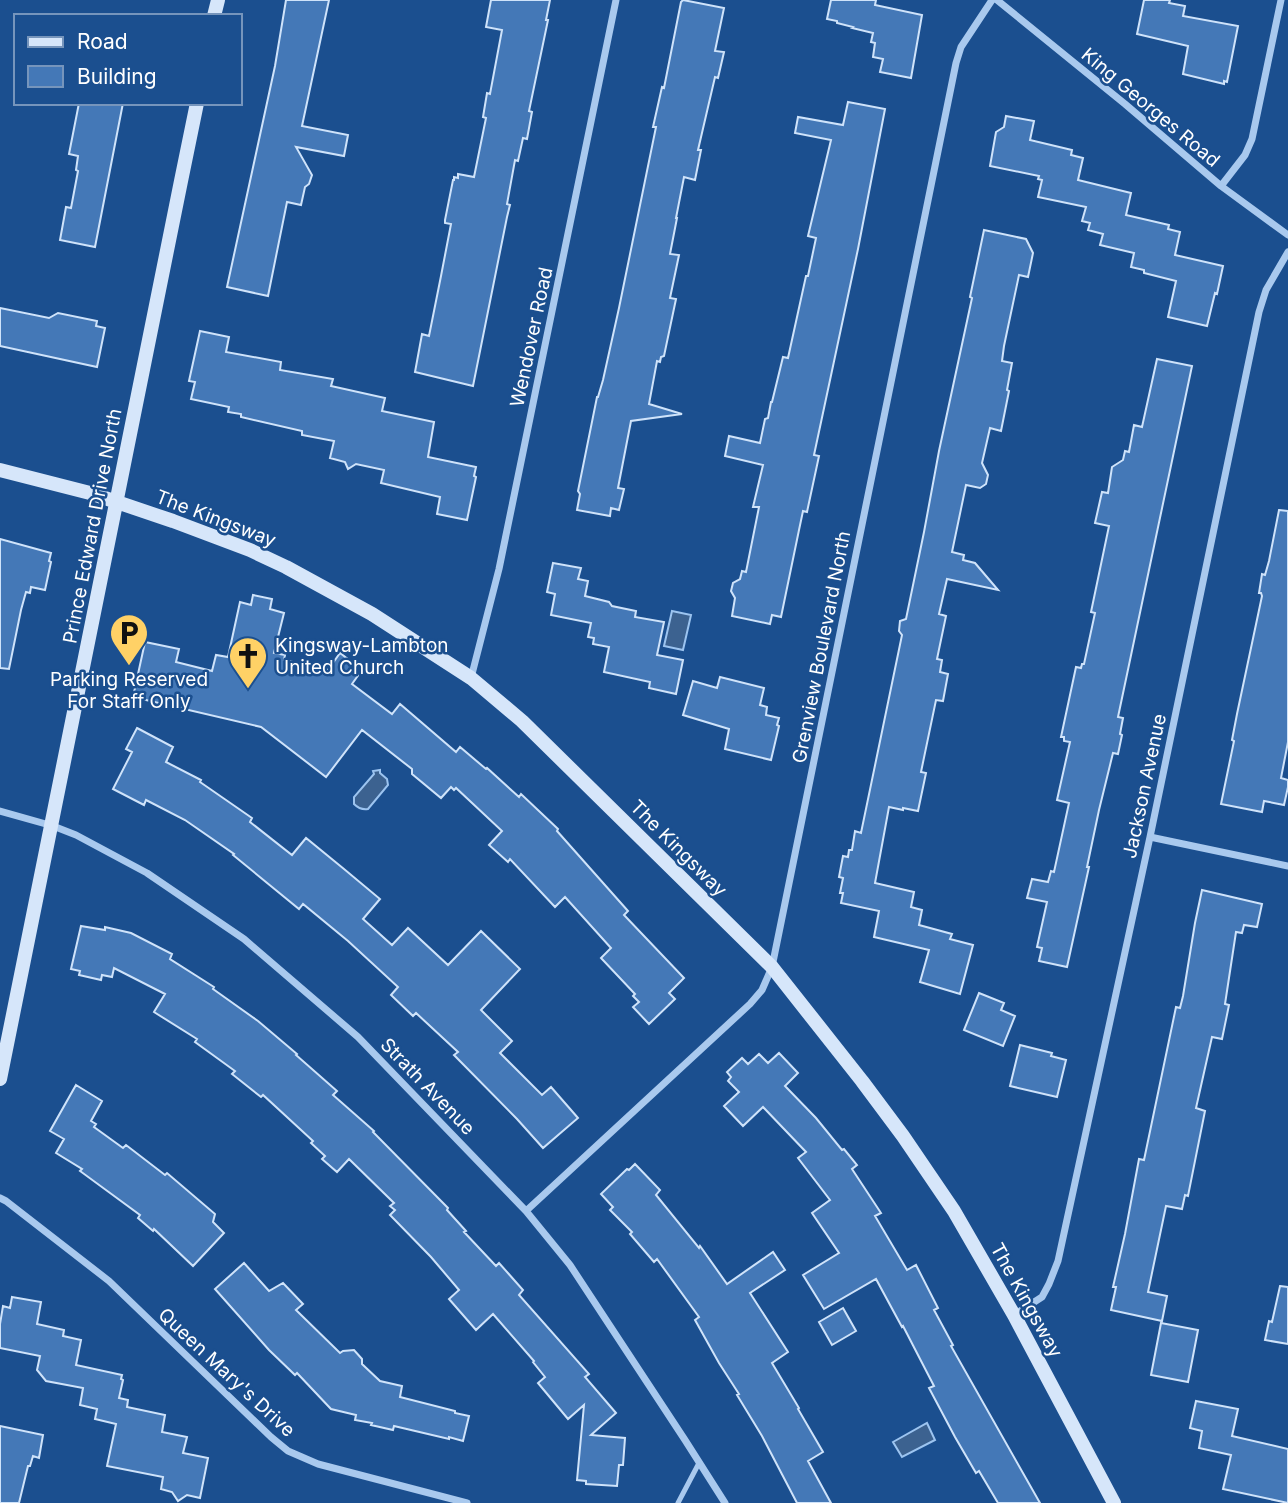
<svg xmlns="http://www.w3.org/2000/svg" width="1288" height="1503" font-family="Inter,sans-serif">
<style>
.water{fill:#3c6290;stroke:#9cc4f0;stroke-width:2}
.building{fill:#4478b7;stroke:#cfe3fa;stroke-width:2}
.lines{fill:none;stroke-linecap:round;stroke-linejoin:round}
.lane{stroke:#a9c9ee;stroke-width:5}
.street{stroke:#a9c9ee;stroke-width:7}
.secondary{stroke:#d6e6fa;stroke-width:14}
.labels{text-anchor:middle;stroke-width:5;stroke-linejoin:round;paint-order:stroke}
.street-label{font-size:19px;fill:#fff;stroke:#1b4f8f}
.poi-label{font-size:19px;fill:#fff;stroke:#1b4f8f;text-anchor:start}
</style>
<rect width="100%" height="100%" fill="#1b4f8f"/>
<!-- water -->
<path class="water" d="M672,611l19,4 -8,35 -19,-4z
M380,770v3l7,6 1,6 -20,24c-6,1 -10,-1 -14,-5v-7l20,-23 -1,-3z
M927,1423l8,17 -33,17 -9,-15z"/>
<!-- building -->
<path class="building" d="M286,0h43l-27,126 46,9 -4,21 -48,-9 16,28 -3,9 -4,3 -4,18 -14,-3 -19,94 -41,-9 48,-221z
M491,0h59l-4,20h2l-19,91 3,1 -5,27 -4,-1 -5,23 -3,-1 -8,44 3,1 -3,12 -34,169 -58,-14 7,-38 7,2 12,-60 10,-52 -6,-1v-3l8,-40h1v-3l4,1v-4l16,3 12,-59 -3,-1 4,-24 3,1 12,-64 -16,-3z
M683,0l41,8 -9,43 9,1 -6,26 -3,-1 -17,73h3l-6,30 -11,-3 -8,41h1l-7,36 9,1 -9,43 6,1 -12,57 -3,1 -1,5 -3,-1 -8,43 33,10 -51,7 -13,67 6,1 -5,21 -8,-2 -1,8 -33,-6 3,-16 -2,-3 19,-94h1l5,-17 16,-72 37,-181h-3l9,-40 2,1 17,-86z
M831,0h45l-1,5 47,10 -11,63 -31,-6 3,-13 -10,-2 2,-14 -4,-1 2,-9 -21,-5 1,-1 -16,-4v-2l-10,-2z
M1144,0h26l-1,3 16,3 -2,10 55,10 -11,56 -3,-1v3l-41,-10 5,-28 -51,-12z
M848,102l37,7 -27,140 -44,206 5,1 -12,56 -4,-1 -4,19 -18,87 -9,-2 -2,9 -38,-8 3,-18 -4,-7 2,-8 7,-4 2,-8 4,1 13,-65h-6l10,-42 -38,-9 4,-20 31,7 5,-24 3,-1 3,-16h1l11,-45 5,1 18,-82h2l8,-38 -8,-2 23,-96 -36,-7 3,-16 45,8z
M79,103h44l-28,144 -35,-7 6,-33 5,1 7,-37 -2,-1 2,-14 -9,-2z
M1006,116l28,5 -4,19 42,10 -1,5 12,3 -5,22 53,13 -5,22 43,10 -1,4 12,3 -5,23 48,11 -6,28 -2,-1 -8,33 -39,-9 8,-36 -32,-8v-3l-13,-3 3,-14 -34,-8 3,-11 -15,-4 2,-7 -8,-2 4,-14 -48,-10 4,-17 -4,-1 1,-3 -49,-10 6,-34 8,-5z
M984,230l42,9 7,14 -5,24 -9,-2 -15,71 -2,15 10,2 -5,27 2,1 -8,40 -11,-3 -8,35 6,12 -2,9 -6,4 -14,-3 -14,67 12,3 -1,5 12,3 23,27 -51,-11 -8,35 7,2 -9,43 5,1 -2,12 8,2 -5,27 -7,-1 -15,72 5,1 -8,38 -15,-3v2l-14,-3 -14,76 39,9 -3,15 11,3 -3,15 33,9 -2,5 23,6 -13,49 -40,-12 9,-32 -55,-13 5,-26 -38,-8 2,-10h-3l3,-15 -4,-1 4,-21 5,1 1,-7h3l3,-19 6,2 41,-198 -3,-4 1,-10 6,-2 18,-87 15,-81 33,-153 -2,-1z
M0,308l49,10 9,-5 39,8 -1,5 9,2 -8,39 -97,-21z
M200,331l29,6 -3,15 55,10 -1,8 53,9 -2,7 54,12 -3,13 52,11 -6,35 48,10 -2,9 2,1 -9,43 -30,-6 3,-17 -59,-14 3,-13 -28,-6 -8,5 -3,-7 -15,-4 4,-17 -32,-6v-4l-61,-14v-3l-13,-2 1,-5 -38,-8 4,-17 -6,-1z
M1157,359l35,7 -74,351 5,1 -3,16 2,1 -4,19 -5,-1 -14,57 -12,57h2l-22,100 -28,-6 3,-13 -5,-1 10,-45 -20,-4 5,-19 16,3 3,-11 3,1 15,-69 -12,-3 13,-58 -6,-1v-4h-3l15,-70 5,1 1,-4h2l11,-51 -4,-1 18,-86 -14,-3 7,-31 6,1 4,-26 11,-7 2,-9 4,1 5,-27 8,2z
M1279,510l9,1v231l-7,36 7,2v7l-4,18 -20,-4 -2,11 -41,-8 13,-63 -2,-1 5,-26 25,-118 -1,-3h-2l3,-19 3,1 4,-14z
M0,539l51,14 -2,8 2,1 -6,28 -14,-3 -1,6 -4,-1 -5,18 -12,59 -9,-1z
M553,563l28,5 -3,11 10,2 -3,15 24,6 3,4 24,5 -1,6 29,5 -7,33 26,5 -7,34 -27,-6 1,-6 -46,-10 5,-25 -16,-3 1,-6 -6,-1 3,-14 -40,-8 4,-21 -8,-2z
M253,595l19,4 -2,10 14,4 -10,40 11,2 -1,5 44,10 12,-17 22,17 -10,14 40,30 8,-10 56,48 4,-5 26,22 1,-1 32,29 2,-3 37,35 -1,2 71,80 -4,4 60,63 -15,15 6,6 -26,25 -16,-17 6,-5 -6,-6 2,-2 -34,-36 10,-10 -46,-51 -10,10 -45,-48 -2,3 -19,-17 13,-14 -46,-43 -2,2 -3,-3 -10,11 -29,-24v-5l-50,-39 -36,47 -65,-50 -128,-30 12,-55 34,7 -3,13 36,9 4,-16 12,2 12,-55 11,3z
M720,677l44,11 -4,17 7,2 -1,8 13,3 -2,7 2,1 -8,34 -46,-11 4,-20 -46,-14 10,-34 24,7z
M137,728l36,19 -7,15 35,18 -1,2 52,36 -2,4 42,33 14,-17 38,31 36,30 -17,20 29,26 16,-17 40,37 33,-34 39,38 -39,41 31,31 -12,12 42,42 9,-8 27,31 -35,30 -26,-29 -63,-64 4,-3 -42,-39 -3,3 -22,-21 7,-8 -50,-46 -45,-37 -4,5 -66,-54 1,-1 -49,-34 -39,-20 -2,5 -31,-16 19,-37 -6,-3z
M1202,890l60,14 -5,23 -13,-2 -2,8 -6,-1 -11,72 4,1 -7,34 -10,-2 -16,71 9,3 -17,85 -3,-1 -3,14 -16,-3 -18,86 19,4 -5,25 -51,-11 5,-23h-3l12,-53 14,-75 5,1 32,-153 4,1 3,-12 12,-73z
M81,926l24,4v-3l26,6 41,21 -2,5 44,28 -1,2 45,32 39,33 -1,1 41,36 -4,4 41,36 -1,1 75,76 -1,2 19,21 -2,1 32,34 3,-3 24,27 -4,5 70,79 -4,3 31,36 -25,22 34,3 -2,27h-4l-2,21 -31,-2v-3l-9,-1 7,-75 -16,14 -30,-36 7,-6 -12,-15 1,-1 -41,-47 -17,16 -27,-31 10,-9 -28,-33 -41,-42 5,-5 -5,-4 4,-3 -45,-44 -12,13 -15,-13 3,-3 -14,-13 2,-2 -50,-46 -2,2 -29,-23 3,-3 -40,-29 2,-3 -43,-27 11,-18 -51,-26 -2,9 -10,-2 -1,5 -22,-5 1,-4 -9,-2z
M979,993l25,10 -3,7 14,6 -12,30 -39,-16z
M1020,1045l32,8 -1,3 15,4 -9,37 -47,-11z
M779,1053l19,20 -13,13 31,32 26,32 2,-1 13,16 -5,4 29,44 -6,3 32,54 9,-5 22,43 -4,2 19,35 -2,1 89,157h-42l-19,-32 -3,2 -21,-36 -26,-49 5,-2 -31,-60 -1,1 -26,-48 -52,30 -21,-34 36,-22 -27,-40 18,-13 -32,-42 8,-6 -43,-45 -20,19 -19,-20 15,-14 -11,-11 3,-4 -4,-5 15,-14 6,6 11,-10 9,9z
M76,1085l26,16 -11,20 5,3 -2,3 29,21 3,-3 39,30 2,-2 48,41 -2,8 11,11 -31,33 -39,-37 -1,2 -15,-13 2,-3 -60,-44 2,-2 -26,-16 8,-14 -14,-8z
M635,1164l25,26 -4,5 43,53 1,-2 27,38 46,-32 12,18 -35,23 38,59 -16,11 27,45 -1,1 25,43 -15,9 23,42h-34l-35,-67 -25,-41 2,-1 -20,-31 -24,-43 4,-3 -42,-58 -3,3 -24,-28 2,-2 -22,-22 3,-3 -12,-13 26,-25 2,1z
M244,1263l25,28 14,-8 20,21 -7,6 44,43 3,-2 11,-1 8,9v5l18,17 22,5 -2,11 55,14v2l14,3 -6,25 -14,-4v2l-55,-13 -1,4 -22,-5 1,-2 -17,-3 1,-5 -25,-6 -34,-36 -2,2 -26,-25 -54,-61z
M1280,1286l8,1v57l-23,-4 4,-19 3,1z
M12,1297l29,5 -4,22 27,6 -1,6 18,4 -5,25 46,10 -1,4 2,1 -4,18 9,2 -1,7 38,8 -3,17 25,5 -4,16 25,5 -8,40 -13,-3 -9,6 -6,-9 -11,-3 2,-12 -56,-11 9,-42 -21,-5 2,-10 -17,-4 3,-17 -37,-7 -9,-11 3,-14 -40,-8v-24l3,-18 7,2z
M843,1308l13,23 -24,14 -13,-23z
M1161,1323l37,7 -10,52 -37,-7z
M1196,1401l42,8 -6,27 56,13v54l-65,-14 8,-34 -32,-7 3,-17 -12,-3z
M0,1426l43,9 -4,23 -6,-2 -3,10h-2l-9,37h-19z"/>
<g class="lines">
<!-- lane -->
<path class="lane" d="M678,1503l21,-40"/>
<!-- street -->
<path class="street" d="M997,0l128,104 96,82 67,49
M1221,186l24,-31 7,-16 29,-139
M471,678l28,-109 117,-569
M0,811l53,15 23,9 71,38 97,66 114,98 168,174 44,54 115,175 40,63
M1150,837l138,29
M0,1198l6,3 103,80 162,156 17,14 30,13 149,39
M526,1211l224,-207 12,-14 10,-23 184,-904 5,-16 31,-47
M1014,1315l28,-18 7,-13 9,-23 92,-424 109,-525 7,-22 22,-38"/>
<!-- secondary -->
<path class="secondary" d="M214,16l4,-16
M0,470l90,23 83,28 77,29 36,17 86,47 99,64 51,43 250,246 90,114 41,55 51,75 60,104 100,188
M0,1079c68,-325 130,-651 197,-976"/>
</g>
<!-- icons -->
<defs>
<symbol id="parking-pin" viewBox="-11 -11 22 30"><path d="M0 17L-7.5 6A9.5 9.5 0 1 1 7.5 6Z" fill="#ffd166" stroke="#1b4f8f"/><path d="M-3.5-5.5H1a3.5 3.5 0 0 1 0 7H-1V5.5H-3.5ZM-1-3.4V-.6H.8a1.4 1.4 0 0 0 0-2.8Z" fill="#111"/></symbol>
<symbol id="church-pin" viewBox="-11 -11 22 30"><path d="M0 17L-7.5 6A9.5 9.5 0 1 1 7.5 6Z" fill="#ffd166" stroke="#1b4f8f"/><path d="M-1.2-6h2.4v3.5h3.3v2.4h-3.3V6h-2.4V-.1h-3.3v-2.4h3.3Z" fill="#111"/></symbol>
</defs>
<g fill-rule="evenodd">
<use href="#parking-pin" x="107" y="611" width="44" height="60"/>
<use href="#church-pin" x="226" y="634" width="44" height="60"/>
</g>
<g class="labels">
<!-- street labels -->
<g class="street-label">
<text transform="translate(1151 107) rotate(40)" y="7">King Georges Road</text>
<text transform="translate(531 337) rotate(-78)" y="7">Wendover Road</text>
<text transform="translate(216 518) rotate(21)" y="7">The Kingsway</text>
<text transform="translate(92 526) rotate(-79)" y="7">Prince Edward Drive North</text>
<text transform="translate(821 647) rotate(-79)" y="7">Grenview Boulevard North</text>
<text transform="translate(1144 786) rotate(-78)" y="7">Jackson Avenue</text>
<text transform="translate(679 848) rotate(45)" y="7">The Kingsway</text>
<text transform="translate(428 1086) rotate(46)" y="7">Strath Avenue</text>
<text transform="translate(1027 1300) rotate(61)" y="7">The Kingsway</text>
<text transform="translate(227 1372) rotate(43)" y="7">Queen Mary's Drive</text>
</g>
<!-- poi labels -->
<g class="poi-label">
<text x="275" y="652">Kingsway-Lambton<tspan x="275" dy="22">United Church</tspan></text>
<text x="129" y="686" text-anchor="middle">Parking Reserved<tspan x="129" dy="22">For Staff Only</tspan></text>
</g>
</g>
<!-- legend -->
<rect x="14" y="14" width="228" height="91" fill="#1b4f8f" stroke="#7695bc" stroke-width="2"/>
<rect x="28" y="37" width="35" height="10" fill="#d6e6fa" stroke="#7695bc" stroke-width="2"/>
<text x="77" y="49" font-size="21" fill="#ffffff">Road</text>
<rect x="28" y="66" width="35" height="21" fill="#4478b7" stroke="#7695bc" stroke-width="2"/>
<text x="77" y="84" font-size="21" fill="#ffffff">Building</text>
</svg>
